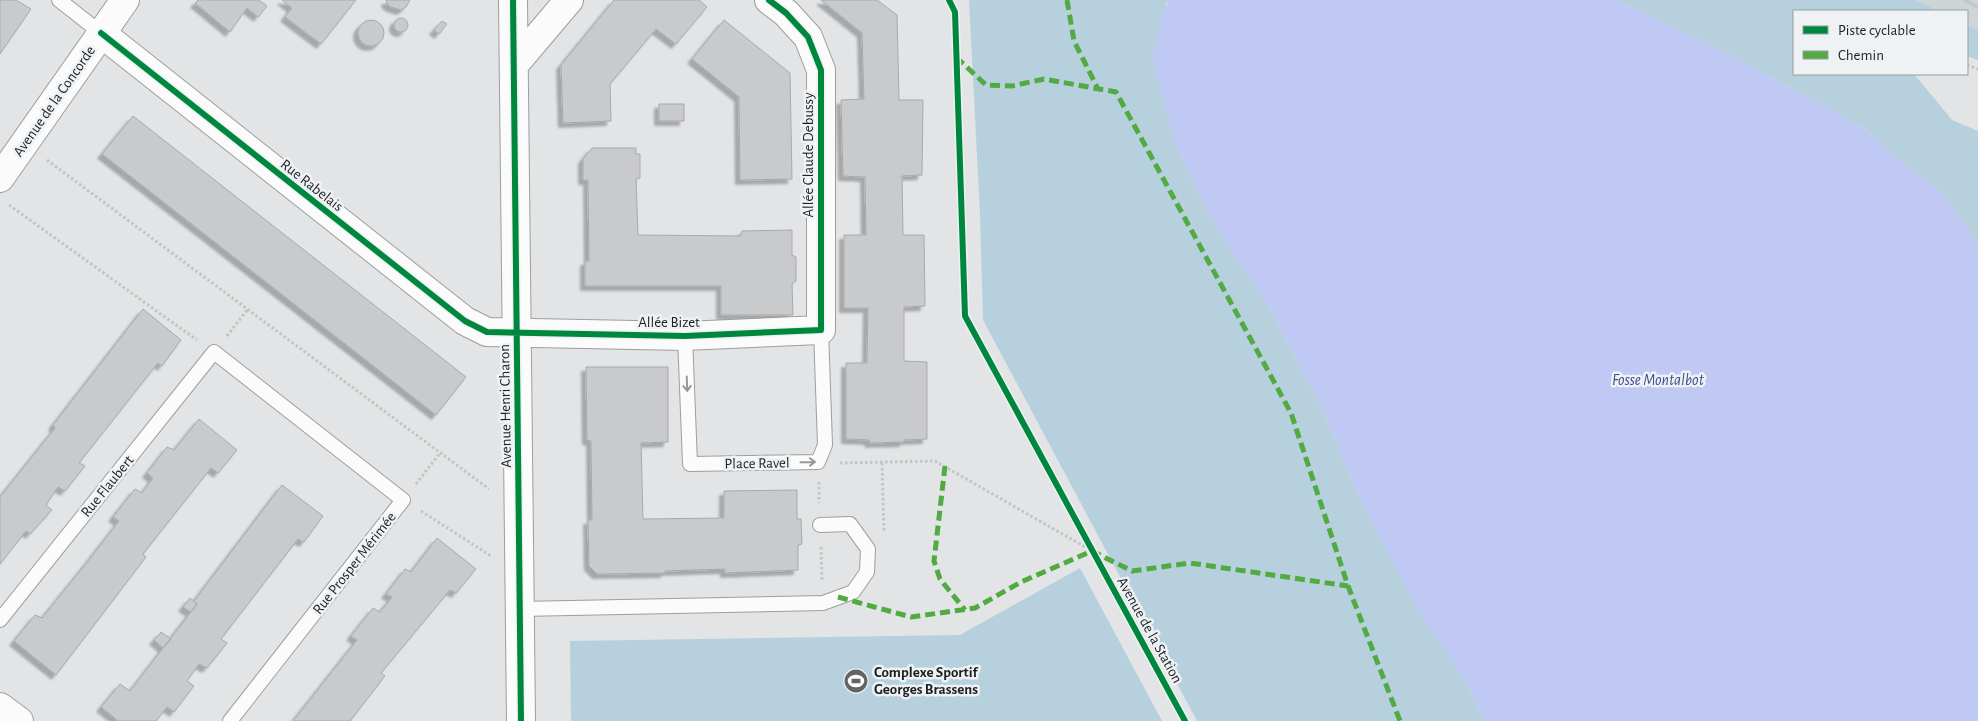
<svg xmlns="http://www.w3.org/2000/svg" width="1978" height="721" font-family="'Alegreya Sans',sans-serif">
<style>
.built{fill:#ced5d9}
.green{fill:#b7d0dd}
.water{fill:#bfc9f3}
.building{fill:#c9cacc;stroke:#a8a9ab;filter:url(#shadow)}
.lines{fill:none;stroke-linecap:round;stroke-linejoin:round}
.lane-casing{stroke:#9c9e9f;stroke-width:16}
.street-casing{stroke:#9c9e9f;stroke-width:30}
.secondary-casing{stroke:#9c9e9f;stroke-width:30}
.path{stroke:#c3c4c4;stroke-width:3;stroke-dasharray:2.5 2.5;stroke-linecap:butt}
.lane{stroke:#fbfbfb;stroke-width:14}
.street{stroke:#fbfbfb;stroke-width:28}
.secondary{stroke:#fbfbfb;stroke-width:28}
.rail{stroke:#c7c7c7;stroke-width:4}
.quiet{stroke:#52aa43;stroke-width:5;stroke-dasharray:10 5;stroke-linecap:butt}
.cycleway-casing{stroke:#eef2f5;stroke-width:9}
.cycleway{stroke:#00873e;stroke-width:6}
.oneway{stroke:#979898}
.labels{text-anchor:middle;stroke-width:5;stroke-linejoin:round;paint-order:stroke}
.street-label{font-size:15px;fill:#1d1f20;stroke:#eef2f5}
.poi-label{font-size:15px;font-weight:bold;fill:#1d1f20;stroke:#eef2f5;text-anchor:start}
.water-label{font-size:16px;font-style:italic;fill:#3e4a8e;stroke:#eef2f5}
</style>
<defs>
<filter id="shadow"><feDropShadow dx="-4.5" dy="4.5" stdDeviation="1" flood-color="#0004"/></filter>
</defs>
<rect width="100%" height="100%" fill="#e2e4e6"/>
<!-- built -->
<path class="built" d="M1916,0h62v30l-11,-5v-14h-28z"/>
<!-- green -->
<path class="green" d="M969,0h199l-2,3 10,143 33,69 56,85 55,104 39,93 105,181 21,43h-288l-214,-401 -3,-106z
M1616,0h300l23,11h-145v63h120l38,46 26,11v114l-35,-52 -51,-38 -28,-27 -141,-77z
M1967,25l11,5v30l-11,-4z
M1080,568l82,153h-591l-1,-80 390,-6z"/>
<!-- water -->
<path class="water" d="M1168,0h448l107,51 141,77 28,27 51,38 35,52v476h-493l-21,-43 -50,-75 -55,-106 -39,-93 -55,-104 -56,-85 -33,-69 -24,-89z"/>
<!-- building -->
<path class="building" d="M0,0h16l15,9 -31,45z
M198,0h61l8,6 -9,11 -11,-9 -17,24 -35,-29z
M282,0h74l-35,44 -36,-27 7,-9z
M386,0h24l-4,7 -5,3 -10,-3 -4,-3z
M614,0h85l8,7 -31,37 -20,-15 -46,55 1,37 -48,2 -2,-58z
M821,0h56l20,15 2,85h24l-1,75 -20,1 1,59h21l1,71 -21,1v54l23,1v77l-23,1v2l-34,1 -1,-3 -23,-1v-76h21l1,-55h-24v-73h22l-1,-58 -22,-1 -2,-76 23,-1 -2,-66z
M394 25a7 7 0 1 1 14 0a7 7 0 1 1-14 0Z
M724,20l66,53 2,106 -52,1 -1,-83 -47,-38z
M358 33a13 13 0 1 1 26 0a13 13 0 1 1-26 0Z
M442,21l5,3 -8,10 -5,-4z
M659,104h25v17h-25z
M133,116l333,261 -30,38 -334,-261z
M592,148h44v6h4v24l-4,1 2,56 102,1 2,-5 50,-1v25l4,2v24l-4,3 1,31h-72v-29h-136v-25h4l-1,-81h-5v-21z
M143,309l38,31 -19,26 -4,-3 -79,100 6,3 -20,25 -7,-4 -12,18 6,5 -22,24 -4,-3 -26,33v-67l55,-69 -2,-3z
M586,367h82v75l-27,1 2,76 81,-1v-27l73,-1v29h4l1,25 -4,1v25l-73,3v-4l-60,2v2l-68,1 -8,-8 -1,-46h4l-1,-79 -4,-1z
M199,419l38,31 -19,23 -7,-5 -68,86 3,3 -90,118 -42,-34 21,-26 7,3 46,-57 31,-40 -6,-4 22,-28 7,4 11,-15 -6,-5 20,-26 7,3z
M282,485l41,31 -19,26 -6,-3 -77,100 6,4 -20,25 -8,-4 -12,17 7,5 -20,26 -7,-5 -11,14h-38l-17,-14 19,-23 10,7 67,-87 -3,-3z
M437,538l39,31 -20,24 -6,-3 -69,83 4,3 -35,45h-57l64,-81 -6,-4 22,-28 7,4 12,-15 -6,-3 19,-25 6,3z
M190,598l7,6 -6,8 -8,-5z
M161,632l10,7 -8,9 -9,-8z"/>
<g class="lines">
<defs>
<path id="lane" d="M59,0l42,33
M685,336l5,128 128,-2 7,-17 -4,-115
M519,609l304,-6 30,-11 14,-20 1,-23 -18,-25 -30,1
M0,620l214,-268 189,148 -173,221"/>
<path id="street" d="M513,0l8,721
M101,33l364,288 22,11 198,4 136,-6v-260l-13,-33 -22,-24 -17,-13
M514,65l55,-65
M0,707l19,14"/>
<path id="secondary" d="M0,178l125,-178"/>
</defs>
<!-- lane casing -->
<use href="#lane" class="lane-casing"/>
<!-- street casing -->
<use href="#street" class="street-casing"/>
<!-- secondary casing -->
<use href="#secondary" class="secondary-casing"/>
<!-- path -->
<path class="path" d="M949,0l6,12 10,304 220,405
M1967,65l11,4
M47,160l442,329
M9,205l188,135
M227,336l21,-27
M840,463l95,-2 157,90
M882,463l2,69
M819,482v21
M416,484l24,-31
M421,511l70,45
M821,547l1,34"/>
<!-- lane -->
<use href="#lane" class="lane"/>
<!-- street -->
<use href="#street" class="street"/>
<!-- secondary -->
<use href="#secondary" class="secondary"/>
<!-- rail -->
<path class="rail" d="M1965,0l13,7"/>
<!-- quiet -->
<path class="quiet" d="M1067,0l7,41 24,48
M956,57l30,28 26,1 32,-7 72,13 175,321 57,173 52,135
M945,466l-11,95 6,18 25,31
M838,597l73,20 64,-9 46,-26 71,-31 40,20 58,-8 158,23"/>
<defs>
<path id="cycleway" d="M513,0l8,721
M949,0l6,12 10,304 220,405
M101,33l364,288 22,11 198,4 136,-6v-260l-13,-33 -22,-24 -17,-13"/>
</defs>
<!-- cycleway casing -->
<use href="#cycleway" class="cycleway-casing"/>
<!-- cycleway -->
<use href="#cycleway" class="cycleway"/>
</g>
<!-- one-way arrows -->
<defs><path id="oneway-shaft" d="M-6 0H5M1.5-3L5.5 0L1.5 3" fill="none" stroke-width="1.6" stroke-linecap="round" stroke-linejoin="round" transform="scale(1.25)"/></defs>
<g class="oneway">
<use href="#oneway-shaft" transform="translate(687 384) rotate(88)"/>
<use href="#oneway-shaft" transform="translate(808 462) rotate(-1)"/>
</g>
<!-- icons -->
<defs>
<symbol id="stadium-disc" viewBox="-11 -11 22 22"><circle r="9.5" fill="#626465" stroke="#eef2f5"/><path d="M0-5a6.5 5 0 1 0 0 10a6.5 5 0 1 0 0-10ZM-3.5-1.8h7v3.6h-7Z" fill="#fff"/></symbol>
</defs>
<g fill-rule="evenodd">
<use href="#stadium-disc" x="842" y="667" width="28" height="28"/>
</g>
<g class="labels">
<!-- street labels -->
<g class="street-label">
<text transform="translate(54 101) rotate(-55)" y="5">Avenue de la Concorde</text>
<text transform="translate(808 155) rotate(-90)" y="5">Allée Claude Debussy</text>
<text transform="translate(312 185) rotate(38)" y="5">Rue Rabelais</text>
<text x="669" y="327">Allée Bizet</text>
<text transform="translate(505 406) rotate(-91)" y="5">Avenue Henri Charon</text>
<text transform="translate(757 463) rotate(-1)" y="5">Place Ravel</text>
<text transform="translate(107 486) rotate(-51)" y="5">Rue Flaubert</text>
<text transform="translate(354 563) rotate(-52)" y="5">Rue Prosper Mérimée</text>
<text transform="translate(1150 630) rotate(61)" y="5">Avenue de la Station</text>
</g>
<!-- poi labels -->
<g class="poi-label">
<text x="874" y="677">Complexe Sportif<tspan x="874" dy="17">Georges Brassens</tspan></text>
</g>
<!-- water labels -->
<g class="water-label">
<text x="1658" y="385">Fosse Montalbot</text>
</g>
</g>
<!-- legend -->
<rect x="1793" y="10" width="175" height="65" fill="#eef2f5" stroke="#9a9ea0"/>
<rect x="1803" y="26" width="25" height="8" fill="#00873e" stroke="#9a9ea0"/>
<text x="1838" y="35" font-size="15" fill="#1d1f20">Piste cyclable</text>
<rect x="1803" y="51" width="25" height="8" fill="#52aa43" stroke="#9a9ea0"/>
<text x="1838" y="60" font-size="15" fill="#1d1f20">Chemin</text>
</svg>
